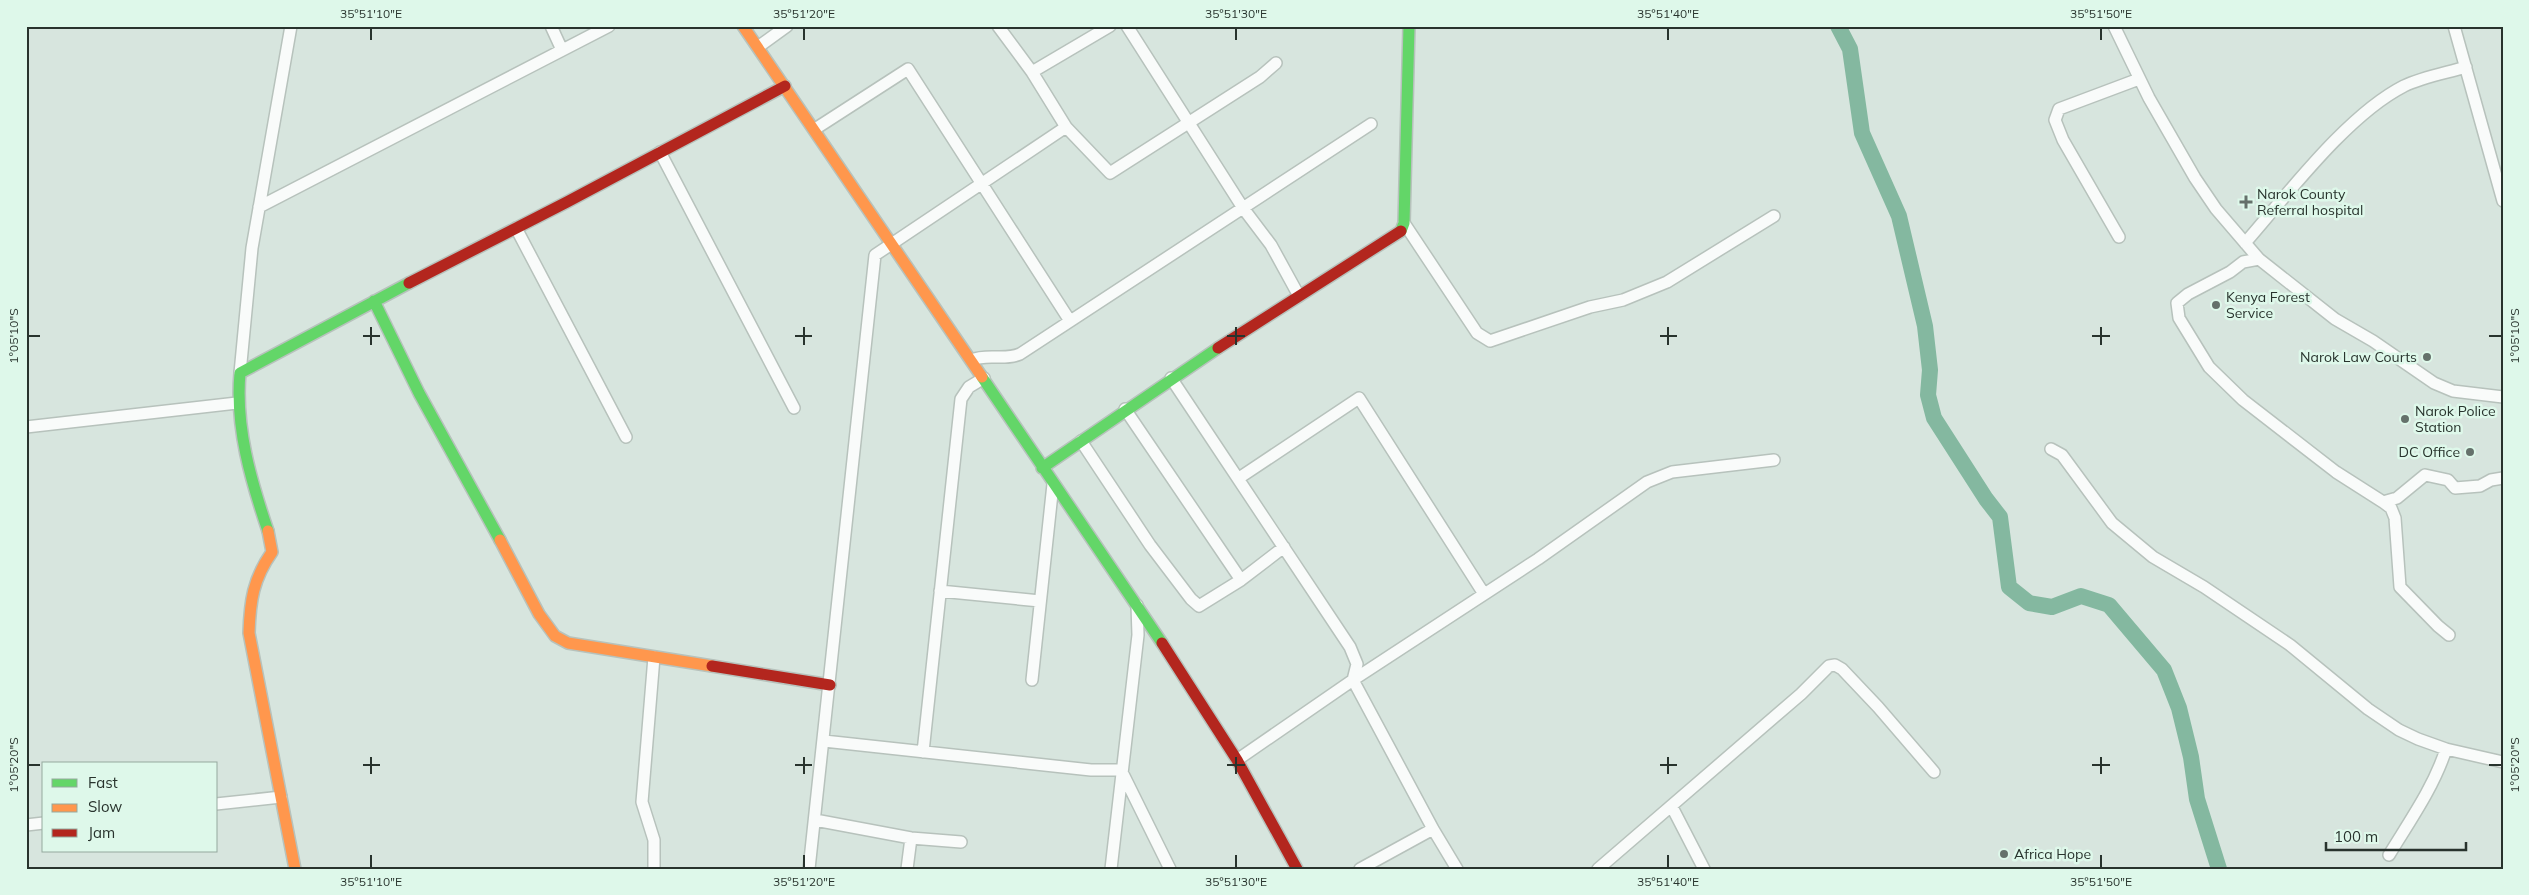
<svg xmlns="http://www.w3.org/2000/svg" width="2529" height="895" font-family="Mulish,sans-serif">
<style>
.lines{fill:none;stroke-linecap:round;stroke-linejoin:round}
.river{stroke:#84b8a0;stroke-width:16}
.street-casing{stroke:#b7c2bc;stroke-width:14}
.fast-casing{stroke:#b7c2bc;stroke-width:14}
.slow-casing{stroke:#b7c2bc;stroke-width:14}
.jam-casing{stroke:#b7c2bc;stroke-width:14}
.street{stroke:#f9fbfa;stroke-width:11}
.fast{stroke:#63d668;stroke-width:11}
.slow{stroke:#ff974d;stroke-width:11}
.jam{stroke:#b3261e;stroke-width:11}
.ticks{fill:none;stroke:#28332d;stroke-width:2}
.poi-dot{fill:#65716b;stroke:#def8ea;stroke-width:2}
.labels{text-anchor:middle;stroke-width:5;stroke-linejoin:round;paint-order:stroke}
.poi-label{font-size:14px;fill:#28332d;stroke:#def8ea;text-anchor:start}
.neatline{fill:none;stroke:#28332d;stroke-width:2}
.ticks-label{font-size:12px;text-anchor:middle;fill:#28332d}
</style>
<rect width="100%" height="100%" fill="#d7e5de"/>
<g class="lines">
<!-- river -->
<path class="river" d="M1838,26l12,23 12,84 37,83 26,110 5,44 -2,25 6,23 52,81 14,18 9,70 20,16 23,4 29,-11 28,9 55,65 15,38 12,49 6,42 22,70"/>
<defs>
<path id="street" d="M551,26l11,24
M998,26l34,46 34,55 44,46 150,-96 16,-14
M1127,26l116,182 28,37 28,51
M2114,26l35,72 46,80 21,31 43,50 76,60 38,22 61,42 19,8 50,6
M2454,26l49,175
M758,47l29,-21
M1032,72l78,-46
M815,129l93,-60 162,252
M660,152l134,256
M259,207l350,-181
M1404,223l73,110 13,8 100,-34 33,-7 44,-18 107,-66
M516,228l110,209
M2119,237l-56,-97 -8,-20 4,-11 80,-30
M2245,243c43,-49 102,-128 159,-157 19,-9 42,-13 62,-19
M2259,259l-16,3 -13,10 -42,22 -11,9 2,15 30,49 34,33 93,72 47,30 14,-4 28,-23 23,5 7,8 25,-2 11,-6 12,-2
M971,360c17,-7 33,1 49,-6l351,-230
M240,373l12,-125 39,-222
M1171,378l179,269 7,17 -4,16 80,149 24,40
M1125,409l116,171
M26,427l211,-24
M1081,441l69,104 41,54 8,7 42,-26 43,-33
M2051,449l11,6 50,68 41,34 51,30 86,58 78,64 31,21 19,9 28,10 57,13
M1239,478l120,-80 125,196
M2383,502l8,6 4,10 5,69 38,39 11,9
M940,591l100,10
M1032,680l21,-196
M824,741l267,29h30l49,99
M923,752l38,-353 8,-12 15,-9
M1237,760l116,-80 185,-121 109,-77 25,-10 102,-12
M216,804l65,-7
M1672,807l32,62
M815,820l96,18 50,4
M26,825l18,-2
M2389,855c20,-33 45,-68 57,-106
M654,869v-29l-12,-38 12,-145
M809,869l66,-614 191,-128
M907,869l4,-31
M1111,869l27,-234 -1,-30
M1360,869l73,-40
M1598,869l203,-175 28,-28 6,-1 7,4 36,38 56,65"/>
<path id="fast" d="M1401,231l3,-8 5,-197
M374,301l45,92 81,147
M982,377l180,266
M1042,468l176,-120
M268,531c-17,-50 -33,-104 -28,-158l169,-90"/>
<path id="slow" d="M743,26l239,351
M268,531l4,21c-19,27 -22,49 -23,81l46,236
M500,540l39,74 16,22 13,7 144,23"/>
<path id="jam" d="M409,283l158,-81 218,-116
M1218,348l183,-117
M1162,643l75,117 60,109
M712,666l118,19"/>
</defs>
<!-- street casing -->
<use href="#street" class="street-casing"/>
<!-- fast casing -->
<use href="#fast" class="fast-casing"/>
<!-- slow casing -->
<use href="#slow" class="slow-casing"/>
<!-- jam casing -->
<use href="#jam" class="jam-casing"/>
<!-- street -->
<use href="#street" class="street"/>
<!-- fast -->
<use href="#fast" class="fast"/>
<!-- slow -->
<use href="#slow" class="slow"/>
<!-- jam -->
<use href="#jam" class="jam"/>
</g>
<!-- ticks -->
<path class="ticks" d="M371,28v12M804,28v12M1236,28v12M1668,28v12M2101,28v12M371,327v18M804,327v18M1236,327v18M1668,327v18M2101,327v18M28,336h12M363,336h17M795,336h17M1227,336h18M1660,336h17M2092,336h18M2489,336h13M371,757v17M804,757v17M1236,757v17M1668,757v17M2101,757v17M28,765h12M363,765h17M795,765h17M1227,765h18M1660,765h17M2092,765h18M2489,765h13M371,855v13M804,855v13M1236,855v13M1668,855v13M2101,855v13"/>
<!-- markers -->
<g class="poi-dot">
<path d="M2243.5 194.5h5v5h5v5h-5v5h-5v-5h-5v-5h5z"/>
<circle cx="2216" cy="305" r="5"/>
<circle cx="2427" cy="357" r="5"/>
<circle cx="2405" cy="419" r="5"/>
<circle cx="2470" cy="452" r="5"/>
<circle cx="2004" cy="854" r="5"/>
</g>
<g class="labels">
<!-- poi labels -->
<g class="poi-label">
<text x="2257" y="199">Narok County<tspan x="2257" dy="16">Referral hospital</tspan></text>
<text x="2226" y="302">Kenya Forest<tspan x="2226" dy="16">Service</tspan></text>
<text x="2417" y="362" text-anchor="end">Narok Law Courts</text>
<text x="2415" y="416">Narok Police<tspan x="2415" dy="16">Station</tspan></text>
<text x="2460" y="457" text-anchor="end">DC Office</text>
<text x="2014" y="859">Africa Hope</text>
</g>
</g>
<!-- border -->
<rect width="2529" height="895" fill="none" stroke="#def8ea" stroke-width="55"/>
<!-- legend -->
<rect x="42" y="762" width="175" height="90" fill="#def8ea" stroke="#95a99e"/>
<rect x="52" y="779" width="25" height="8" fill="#63d668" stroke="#95a99e"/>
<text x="88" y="788" font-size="15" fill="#28332d">Fast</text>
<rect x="52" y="804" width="25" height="8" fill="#ff974d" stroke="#95a99e"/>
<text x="88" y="812" font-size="15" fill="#28332d">Slow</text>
<rect x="52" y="829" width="25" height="8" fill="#b3261e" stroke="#95a99e"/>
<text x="88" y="838" font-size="15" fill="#28332d">Jam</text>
<!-- scale -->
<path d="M2326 842v8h140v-8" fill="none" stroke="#28332d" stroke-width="2.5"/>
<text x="2334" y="842" font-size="15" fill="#28332d" stroke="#def8ea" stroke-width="4" paint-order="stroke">100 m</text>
<rect x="28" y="28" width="2474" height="840" class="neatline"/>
<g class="ticks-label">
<text x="371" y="18">35°51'10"E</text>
<text x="804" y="18">35°51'20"E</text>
<text x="1236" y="18">35°51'30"E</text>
<text x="1668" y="18">35°51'40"E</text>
<text x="2101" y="18">35°51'50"E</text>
<text transform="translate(14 336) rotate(-90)" y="4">1°05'10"S</text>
<text transform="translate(2515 336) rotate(-90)" y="4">1°05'10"S</text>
<text transform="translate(14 765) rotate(-90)" y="4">1°05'20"S</text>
<text transform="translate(2515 765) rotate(-90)" y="4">1°05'20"S</text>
<text x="371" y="886">35°51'10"E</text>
<text x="804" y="886">35°51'20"E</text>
<text x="1236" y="886">35°51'30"E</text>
<text x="1668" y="886">35°51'40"E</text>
<text x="2101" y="886">35°51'50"E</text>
</g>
</svg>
